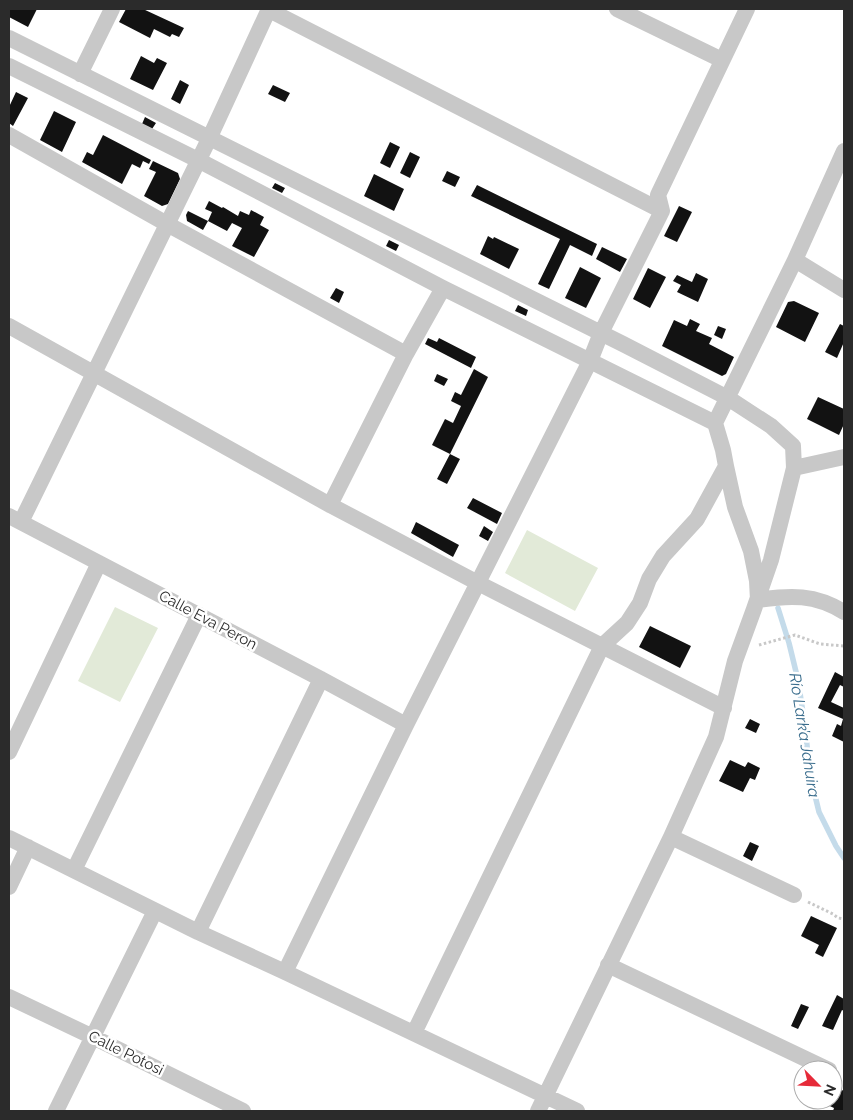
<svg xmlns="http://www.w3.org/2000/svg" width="853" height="1120" font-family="Raleway,sans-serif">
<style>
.green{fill:#e2ead8}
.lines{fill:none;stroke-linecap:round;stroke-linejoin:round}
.stream{stroke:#c4dbea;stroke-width:5.5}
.building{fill:#121212}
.path{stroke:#c8c8c8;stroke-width:3;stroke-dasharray:2.5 2.5;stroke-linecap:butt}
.street{stroke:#c8c8c8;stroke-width:16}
.labels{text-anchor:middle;stroke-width:5;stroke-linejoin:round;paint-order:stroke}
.street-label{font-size:15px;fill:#2b2b2b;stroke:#fff}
.water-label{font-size:16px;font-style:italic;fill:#3a6d8d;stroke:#fff}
</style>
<rect width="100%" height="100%" fill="#fff"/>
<!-- green -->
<path class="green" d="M527,530l71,38 -23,43 -70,-38z
M115,607l43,21 -38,74 -42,-21z"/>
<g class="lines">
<!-- stream -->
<path class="stream" d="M778,608l11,35 9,37 7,46 5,49 9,37 17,34 8,12"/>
</g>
<!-- building -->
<path class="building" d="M9,9h28l-9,18 -19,-10z
M126,9h17l41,19 -5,9 -7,-3 -2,3 -16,-8 -4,9 -31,-16z
M141,56l13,7 3,-5 10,5 -14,27 -23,-11z
M180,80l9,5 -9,19 -9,-5z
M273,85l17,8 -5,9 -17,-8z
M16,92l12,6 -15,28 -4,-3v-16z
M54,111l22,11 -14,30 -22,-12z
M145,117l11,6 -4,6 -10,-5z
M103,135l48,25 -2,4 -6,-3 -3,7 -8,-4 -10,20 -40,-22 5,-10 6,3z
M390,142l10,5 -10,21 -10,-5z
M410,152l10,5 -10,21 -10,-5z
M153,161l25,12 2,6 -12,25 -6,2 -18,-10 12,-24 -7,-3z
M447,171l13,6 -5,10 -13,-6z
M374,174l30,15 -10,22 -30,-15z
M275,183l10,5 -3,5 -10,-5z
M477,185l120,59 -5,12 -22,-11 -21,44 -11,-5 22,-45 -89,-43z
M209,201l13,7 1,-1 15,9 2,-5 9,4 2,-5 13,7 -4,8 9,5 -15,27 -22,-11 10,-18 -10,-5 -5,8 -19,-10 4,-9 -7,-3z
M679,206l13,6 -15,30 -13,-6z
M188,211l20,10 -5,9 -16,-9 -1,-6z
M488,236l5,3 1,-2 25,12 -10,20 -29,-15z
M389,240l10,5 -3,6 -10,-5z
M602,247l25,12 -7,13 -24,-13z
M580,267l21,11 -15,30 -21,-10z
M648,268l18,9 -16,31 -17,-9z
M696,273l12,6 -10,23 -21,-10 4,-7 -8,-4 4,-6 15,7z
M336,288l8,4 -5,11 -9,-5z
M794,301l25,12 -14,29 -29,-15 12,-25z
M518,305l10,5 -2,6 -11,-5z
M690,319l10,5 -4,7 16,7 -3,6 25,13 -8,17 -4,2 -60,-30 12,-26 13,6z
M840,324l4,2v16l-7,16 -12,-6z
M718,326l8,3 -4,10 -8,-4z
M428,338l9,4 2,-4 37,19 -5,11 -46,-24z
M474,369l14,8 -38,77 -18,-9 13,-26 8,4 8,-17 -10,-5 4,-9 6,3z
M437,374l11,5 -4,7 -10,-5z
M818,397l26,12v15l-5,11 -32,-16z
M450,454l10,5 -13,25 -10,-5z
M473,498l29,15 -5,11 -30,-16z
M416,522l43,23 -6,12 -42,-24z
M484,526l9,6 -5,9 -9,-5z
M650,626l41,20 -11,22 -41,-21z
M835,672l9,5v10l-4,-2 -9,17 13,6v34l-12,-6 5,-12 4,2 2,-7 -25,-11z
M750,719l10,5 -4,9 -11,-5z
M730,760l15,7 3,-5 12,6 -5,12 -5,-2 -7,14 -24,-11z
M750,842l9,4 -7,15 -9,-5z
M811,916l26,12 -14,29 -8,-4 4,-8 -18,-9z
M837,995l7,4v12l-2,-1 -9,20 -11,-4z
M801,1004l8,3 -11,22 -7,-3z
M833,1086l11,5v20h-11l1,-3 -17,-8h16z"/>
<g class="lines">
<!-- path -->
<path class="path" d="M759,645l36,-10 25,9 24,2
M808,902l25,12 5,4 6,1"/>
<!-- street -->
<path class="street" d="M617,9l105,51
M269,10l393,201
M9,38l614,306 105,54 43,28 22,20 1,22
M9,66l189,94 245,128 272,135
M80,74l32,-65
M9,135l158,89 239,130
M795,260l49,30
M9,326l321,179 148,78 246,125
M726,466l9,41 16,44 6,30 1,19c32,-5 57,-6 86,12
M330,505l76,-151 37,-66
M9,516l312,163 85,46
M21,522l188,-383 60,-130
M9,752l90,-189
M671,837l123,58
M9,838l189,94 87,40 292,139
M74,870l125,-255
M9,887l19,-40
M198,932l123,-253
M608,965l221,105
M285,972l121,-247 184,-364 11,-28 61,-122 -4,-16 89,-186
M9,997l84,40 150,74
M414,1033l188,-387 25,-23 13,-20 9,-24 14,-23 34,-37 29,-53 -3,-16 -8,-27 80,-163 49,-109
M56,1111l99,-200
M538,1111l133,-274 45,-100 19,-76 19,-52 17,-49 23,-92 50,-11"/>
</g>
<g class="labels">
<!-- street labels -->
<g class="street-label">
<text transform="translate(208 620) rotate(28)" y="5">Calle Eva Peron</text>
<text transform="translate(126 1053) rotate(26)" y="5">Calle Potosi</text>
</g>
<!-- water labels -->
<g class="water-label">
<text transform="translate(805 735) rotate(81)" y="6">Río Lark’a Jahuira</text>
</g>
</g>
<!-- border -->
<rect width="853" height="1120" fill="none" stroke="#2b2b2b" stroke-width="20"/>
<!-- north arrow -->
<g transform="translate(818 1085) rotate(114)"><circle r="24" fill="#ffffff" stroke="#aaaaaa"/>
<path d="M0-4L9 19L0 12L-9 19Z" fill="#e62a39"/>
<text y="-8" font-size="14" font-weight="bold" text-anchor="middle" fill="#2b2b2b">N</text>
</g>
</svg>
